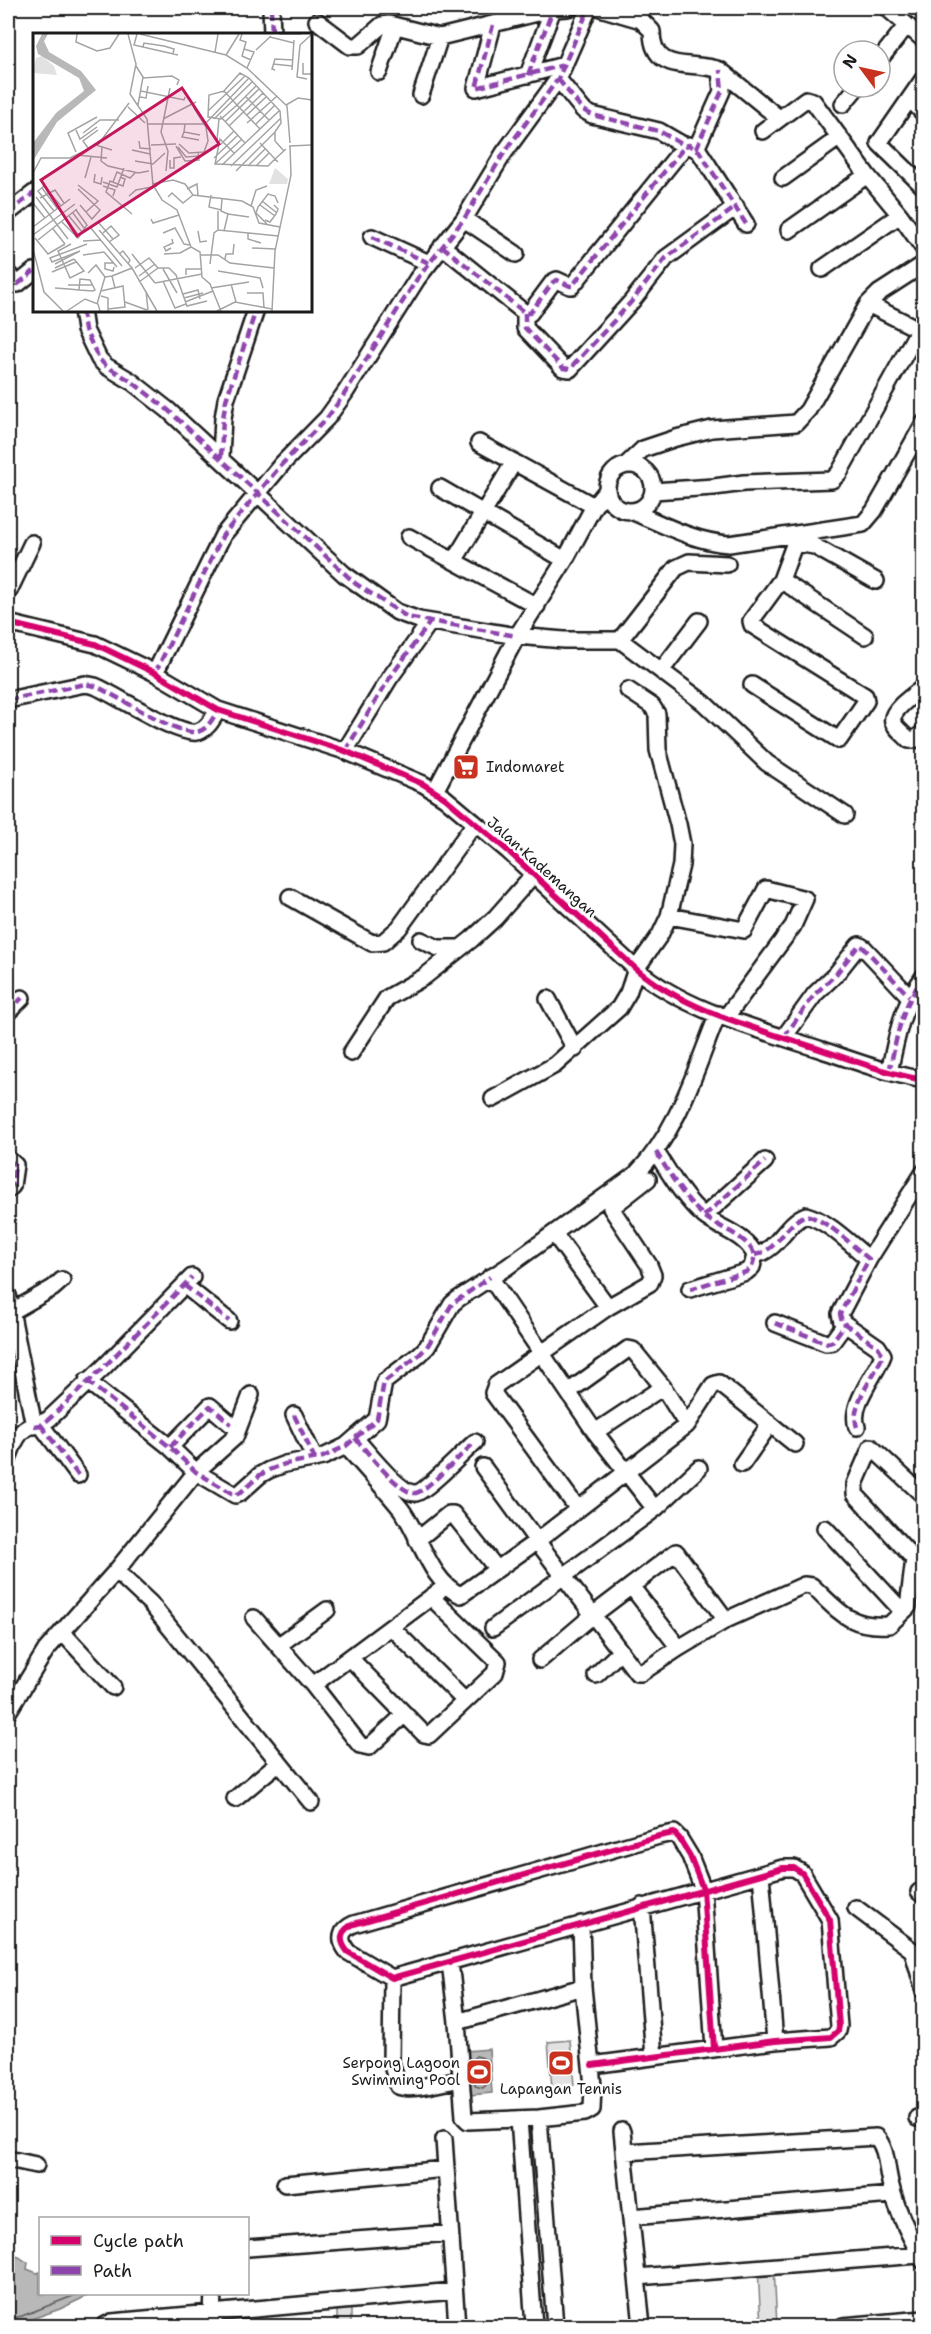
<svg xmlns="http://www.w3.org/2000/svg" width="931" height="2334" font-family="'Shantell Sans',sans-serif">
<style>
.green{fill:#e2e2e2;stroke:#7f7f7f;stroke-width:1.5}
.water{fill:#b8b8b8;stroke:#7a7a7a;stroke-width:1.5}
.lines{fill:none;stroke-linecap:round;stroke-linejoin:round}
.shore{stroke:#5a5a5a;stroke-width:1.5}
.street-casing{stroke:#1c1c1c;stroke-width:20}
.street{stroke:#fff;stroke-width:15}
.quiet{stroke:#8e44ad;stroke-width:4.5;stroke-dasharray:9 4.5;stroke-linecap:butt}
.cycleway-casing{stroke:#fff;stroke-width:10}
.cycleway{stroke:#d6006c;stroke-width:6}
.labels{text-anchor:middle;stroke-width:5;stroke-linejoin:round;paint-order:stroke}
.poi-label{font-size:15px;fill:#1c1c1c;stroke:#fff;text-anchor:start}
.street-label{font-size:15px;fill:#1c1c1c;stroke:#fff}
.inset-road{fill:none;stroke:#a4a4a4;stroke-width:1.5}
.view{fill:#c2185b;fill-opacity:0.15;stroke:#c2185b;stroke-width:3}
.inset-edge{fill:none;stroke:#1c1c1c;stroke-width:3}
</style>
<rect width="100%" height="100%" fill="#fff"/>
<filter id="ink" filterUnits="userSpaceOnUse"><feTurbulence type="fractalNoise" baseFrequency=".0167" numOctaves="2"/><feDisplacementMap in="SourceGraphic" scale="12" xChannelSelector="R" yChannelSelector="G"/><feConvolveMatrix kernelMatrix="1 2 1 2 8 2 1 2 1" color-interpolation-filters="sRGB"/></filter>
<g filter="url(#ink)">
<!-- green -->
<path class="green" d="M570,2040l4,45 -22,2 -4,-45z
M774,2267l3,59h-16l-3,-58z
M337,2303h14v23h-14z"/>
<!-- water -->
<path class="water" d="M489,2049l3,44 -22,2 -4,-44z
M8,2254l11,3 9,6 -1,6 10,4 3,-1v22h68l-19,1 -29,14 -37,13 -15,2z"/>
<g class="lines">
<!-- shore -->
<path class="shore" d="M476,2056l7,2 3,27 -3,3 -8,-2 -2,-27z
M8,2319l14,-3 56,-22"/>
<defs>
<path id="street" d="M271,8l1,26
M600,8l41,12 11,11c0,44 39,29 68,39l59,48
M887,8l37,32
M317,21l33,25h8l24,-21 7,-1 51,13 113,-28 15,-1
M493,25l-17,63 88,-23
M880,59l27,-34
M379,72l16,-46
M528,75l25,-66
M924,78l-45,65 45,44
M558,79l25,31 9,5 67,16 26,15 4,-1 10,6 47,73
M421,95l19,-58
M910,99l14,15
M843,104l14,-17
M763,131l43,-32 7,2 54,74 33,40 24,34
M696,149l26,-58 -2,-21
M783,178l57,-41
M8,213l26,-20
M464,219l52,35
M789,230l78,-55
M372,237l57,26
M442,246l83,67h5l23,-31 4,-2 13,6h2l113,-140
M822,269l78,-54
M8,274l10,10 16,-13
M868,304l56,28
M82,310l3,20 14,29 7,7 25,15 37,29 176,164 53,38 22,8 98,16 47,4h56l84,63 63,60 78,52
M525,313v15l38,40 7,1 62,-68 34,-43 70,-51
M479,443l115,63
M221,457l2,-39 3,-18 30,-90
M607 488a23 23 0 1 1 46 0a23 23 0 1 1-46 0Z
M626,465l17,-16 33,-11 36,-9 84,-6 12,-13 60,-106 11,-11 45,-29
M440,488l125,72
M653,491l61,-4 30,-4 88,-3 7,-7 80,-144
M631,511c31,13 64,31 98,33l134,-20 11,-13 50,-88
M409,537l128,69
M796,543l18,3 62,35
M454,561l60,-99
M781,580l84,56
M8,593l24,-50
M8,623l87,21 60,29 63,37 127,41 78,33 22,14 62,52 129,119c49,42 126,61 186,81 33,11 67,24 102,30
M620,640l56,-72 13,-6 38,2
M661,671l38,-50
M155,673l68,-138 59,-71 45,-46 18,-25 72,-114 47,-60 40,-66 54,-74 31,-71
M752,685l87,55 27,-39 -1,-5 -113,-71 -1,-4 30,-41 17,-46
M924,687c-8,6 -35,24 -31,35 2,6 12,13 16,18h5l10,-8
M8,700l77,-16 10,2c21,9 82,49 101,46 11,-1 17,-14 22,-22
M345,751l44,-72 41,-57
M435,791l82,-155 48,-76 29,-54 13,-16
M290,897l82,46 11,-1 16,-14 76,-105
M669,916l75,14 22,-41 39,10 -12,27 -67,91
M421,940l17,8h22
M548,999l27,50
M8,1012l14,-14
M784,1037l31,-43 21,-20 23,-29 5,3 45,48
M351,1053l36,-55 37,-21 48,-38 23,-21 38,-43
M889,1072c9,-39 11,-62 35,-96
M493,1099l62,-34 64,-57 9,-15 8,-24 24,-34 9,-19 12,-51 1,-21 -4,-20 -20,-74 -1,-36 -5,-8 -24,-16
M656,1152c14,22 28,47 48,64 16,13 41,18 51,39l-3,12 -6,5 -56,17
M8,1159l7,6 -3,21 -4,4
M704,1216l61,-55
M558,1239l50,68
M755,1255c24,-5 30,-32 51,-40 24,7 44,29 63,44
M490,1277l105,155 60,77 -162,119
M184,1285l45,36
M8,1295l26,131
M11,1312l42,-24 9,-8
M775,1323l51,20 6,-1 13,-18
M87,1381l83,66 26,25 39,23 5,-2 20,-18 9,-5 16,-6 38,-7 23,-11 31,-27 7,-37 35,-27 8,-8 25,-43 6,-5 49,-32 129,-93c43,-44 59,-104 82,-160
M568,1392l60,-43 5,1 30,37 24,38 -150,116 100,132h4l38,-25 47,-28 78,-35 8,1c27,25 37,42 77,39l19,-18 6,-48 10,-7
M294,1415l21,44
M41,1425l37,50
M687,1425l26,-40 6,-2 76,61
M857,1427c-8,-23 18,-50 26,-72l-5,-8 -36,-25 -2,-8 29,-55 55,-87
M595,1432l68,-45
M355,1438c11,12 45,57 61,55 9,-1 49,-42 59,-51
M346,1446c19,21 38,42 55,63 18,23 29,74 60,86l76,-54 -54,-74
M170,1447l40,-41 21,18
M8,1460c3,-10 8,-25 17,-31 7,-5 16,-5 24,-10l54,-51 89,-91
M742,1464l28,-40
M578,1509l-85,-116 3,-8 112,-78 42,-24 3,-8 -4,-10 -38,-57 37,-29
M655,1509l44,-41
M825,1528l78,84
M417,1540l32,-26h4l44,55
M914,1559l-59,-65v-10l16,-37 53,49
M116,1571l34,32 161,199
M631,1586l48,62
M254,1618l59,67 47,60 9,2 36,-33
M391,1627l73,73
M63,1633l50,54
M279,1645l48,-35
M350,1658l74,76 5,1 66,-62 3,-11 -67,-65
M540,1660l53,-45 83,-63 50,68
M596,1675l24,-23
M313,1685l125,-93
M8,1712l38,-62 70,-79 80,-99 39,-35 16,-42
M235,1799l43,-36
M761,1874l14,167
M919,1892l5,3
M642,1906l12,151
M856,1908l68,51
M913,1952l11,39
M450,1962l7,60 7,95 4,4 71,-3 46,-5 7,-4 1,-23 -10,-99 -2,-63
M392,1978l-1,84 7,24c13,6 48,-5 63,-7
M457,2022l126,-35
M592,2065l183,-24 56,-4 7,-6 1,-5 -9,-106 -28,-47 -8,-5h-11l-391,110 -44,-26c-10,-12 -8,-22 6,-28l305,-88 15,-3 5,5 11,18 13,33 11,160
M539,2118l16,208
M917,2118l7,-1
M519,2119l15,207
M622,2131l20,195
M444,2139l13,187
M625,2152l251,-15c9,9 10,23 12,35 5,32 20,61 36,90
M8,2159l28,6
M285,2184l161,-15
M631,2217l261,-22
M248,2248l202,-15
M637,2277l282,-22
M213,2294l-1,18 3,14
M104,2326l8,-4 342,-31
M843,2326l81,-7"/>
</defs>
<!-- street casing -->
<use href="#street" class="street-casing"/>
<!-- street -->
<use href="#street" class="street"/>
<!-- quiet -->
<path class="quiet" d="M271,8l1,26
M493,25l-17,63 88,-23
M528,75l25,-66
M558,79l25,31 9,5 67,16 26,15 4,-1 10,6 47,73
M696,149l26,-58 -2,-21
M8,213l26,-20
M372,237l57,26
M442,246l83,67h5l23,-31 4,-2 13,6h2l113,-140
M8,274l10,10 16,-13
M82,310l3,20 14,29 7,7 25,15 37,29 188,174 51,33 110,19
M525,313v15l38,40 7,1 62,-68 34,-43 70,-51
M221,457l2,-39 3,-18 30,-90
M155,673l68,-138 59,-71 45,-46 18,-25 72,-114 47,-60 40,-66 54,-74 31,-71
M8,700l77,-16 10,2c21,9 82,49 101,46 11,-1 17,-14 22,-22
M345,751l44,-72 41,-57
M8,1012l14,-14
M784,1037l31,-43 21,-20 23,-29 5,3 45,48
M889,1072c9,-39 11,-62 35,-96
M656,1152c14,22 28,47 48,64 16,13 41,18 51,39l-3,12 -6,5 -56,17
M8,1159l7,6 -3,21 -4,4
M704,1216l61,-55
M755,1255c24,-5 30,-32 51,-40 24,7 44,29 63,44l-29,55 2,8 36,25 5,8c-8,22 -34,49 -26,72
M184,1285l45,36
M775,1323l51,20 6,-1 13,-18
M87,1381l83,66 26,25 39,23 5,-2 20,-18 9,-5 16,-6 38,-7 23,-11 31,-27 7,-37 35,-27 8,-8 25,-43 38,-27
M294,1415l21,44
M41,1425l37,50
M34,1426l7,-1 8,-6 54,-51 89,-91
M355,1438c11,12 45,57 61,55 9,-1 49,-42 59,-51
M170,1447l40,-41 21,18"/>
<defs>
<path id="cycleway" d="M8,623l87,21 60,29 63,37 127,41 78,33 22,14 62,52 129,119c49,42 126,61 186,81 33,11 67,24 102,30
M592,2065l183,-24 56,-4 7,-6 1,-5 -9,-106 -28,-47 -8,-5h-11l-391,110 -44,-26c-10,-12 -8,-22 6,-28l305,-88 15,-3 5,5 11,18 13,33 11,160"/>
</defs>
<!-- cycleway casing -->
<use href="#cycleway" class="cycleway-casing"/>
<!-- cycleway -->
<use href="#cycleway" class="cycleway"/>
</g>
</g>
<!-- icons -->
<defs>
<symbol id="supermarket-square" viewBox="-11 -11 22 22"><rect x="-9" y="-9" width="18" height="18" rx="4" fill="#c8321e" stroke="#fff"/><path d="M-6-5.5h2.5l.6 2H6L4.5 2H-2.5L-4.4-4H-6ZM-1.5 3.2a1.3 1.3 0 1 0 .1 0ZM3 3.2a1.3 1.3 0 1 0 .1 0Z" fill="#fff"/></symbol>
<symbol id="stadium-square" viewBox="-11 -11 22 22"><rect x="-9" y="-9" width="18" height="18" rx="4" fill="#c8321e" stroke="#fff"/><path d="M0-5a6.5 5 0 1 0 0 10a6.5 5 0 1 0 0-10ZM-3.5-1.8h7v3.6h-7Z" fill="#fff"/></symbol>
</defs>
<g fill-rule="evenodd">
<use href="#supermarket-square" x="451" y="752" width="30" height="30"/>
<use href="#stadium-square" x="546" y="2048" width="30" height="30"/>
<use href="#stadium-square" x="464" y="2057" width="30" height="30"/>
</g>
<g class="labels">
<!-- poi labels -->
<g class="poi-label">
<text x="486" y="772">Indomaret</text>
<text x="460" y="2068" text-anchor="end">Serpong Lagoon<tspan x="460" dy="17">Swimming Pool</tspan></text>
<text x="561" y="2094" text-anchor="middle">Lapangan Tennis</text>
</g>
<!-- street labels -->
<g class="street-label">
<text transform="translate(542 867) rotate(42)" y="5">Jalan Kademangan</text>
</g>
</g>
<!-- overview -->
<g transform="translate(33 33)">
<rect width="279" height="279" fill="#fff"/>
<path d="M9,23l12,10 3,9 -24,-2 3,-15zM242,135l13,11 -1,5h-18z" fill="#e2e2e2"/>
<path d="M9,1h6l-4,7 5,11 32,19 15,19 -39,32 -24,39v-18l23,-30 28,-22 -5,-13 -41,-24 -2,-8z" fill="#b8b8b8"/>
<path class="inset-road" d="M44,1l-1,8 21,9 13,-3 9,-14M95,1l8,30 -6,30 17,25 6,66 9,15 15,10 14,37 9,5 2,25 8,7 11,27M104,1l-3,11 44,10M107,1l86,21 21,13 40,38 3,37M209,1l-2,6 6,2 -4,14 9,4M246,1h22M237,4l24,6M110,14l1,-4 20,3 10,3 -1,5M211,16l10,3 -7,16M223,17l15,-14M182,19l3,-18M193,22l13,-21M270,30v11h9M240,31l19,2M103,33l7,11 -5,28M242,37l-3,-1 3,-10 18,1M259,37l2,-30M110,45l29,-2 7,4 -2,5M274,46l-10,-2 3,-32 12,-11M223,53l-19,19 -16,14 -13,-2 1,-22 15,-4 13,14 23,24M108,58l43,9 1,-3M190,59l17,-19 9,5 31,33 1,12 -6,9M212,63l24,24M107,64l6,1 2,-12M253,72l12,-7 14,2M95,74l17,16M175,78l37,-35M214,82l19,-18M187,83l25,27M130,86l33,-17M181,86l38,-37M192,89l34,-33M214,90l30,-27M115,91h57l44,-46M152,91l-1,8 16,3M223,91l19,-19M196,93l34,-33M43,97l4,9 17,-12M151,99l-2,5 17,3M50,100l17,-13h19M184,107l2,-21M106,108l1,7 11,1M227,110l15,16 11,-10M146,111l10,9 15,-1 4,-11 -2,-14 -12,-19M188,111l13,-13M118,112l25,-1M64,113l32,-43M143,113l9,15 14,-1 -1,-8M256,113l23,-1M69,114l-1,14 7,5 30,7 11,-2M145,114l8,10 13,-1M55,115l-5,-7 15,-11M99,117l18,4M43,119l-8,-19 29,-16M201,120l-14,-14 -5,25 53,2 7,-7 3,3M44,122l30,3M181,125l24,-23M137,127v8h4v-10l7,-1M102,128l18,3 12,-11M182,131l27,-25M189,132l58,-55M198,133l50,-48M215,133l17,-17M223,133l13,-13M133,138l2,-20 -7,-19 9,-44M203,138l39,-39v9l9,10M0,140l8,-15h29l26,-13 16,5M62,141l-1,8 7,2 1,-7M87,144l5,2 -2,7 -13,-5 -4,11 26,22M52,145l6,-21M70,149l14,5 7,-19M80,149l4,-10 13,6 5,-5M119,151l21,-4 12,4 8,11 49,6 11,6 6,16 21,4M45,152l20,16 -12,11M70,153l12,4 -2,6M9,155l15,20M45,156l22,21 -8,9 -12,-14M154,156l10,-5 1,11M178,162l-2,12 12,3M96,163l7,-6 21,-4M3,164l32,42M135,164l4,-4 11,10 10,-8M7,165l15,-8 9,13M189,166l-1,12 7,3 -4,17M229,168l15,12M0,170l12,15M227,172l15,11M218,173l5,-16 11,-4M21,178l-16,-20 6,-5 17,20M40,180l11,15M195,181l21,3M36,183l13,16M33,186l14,18M118,186l2,4 26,-8M232,187l5,2 6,-8 2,-5 -4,-4M29,189l16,16 9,-13 -11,-15M65,189l15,17M234,191l-11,-11 2,-6 10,-13 7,2 3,7M0,194l37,-28M57,194l32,39M20,196l12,15M66,197l33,38 25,43M185,197v-19M165,198l2,11 7,-1M70,200l8,-7 8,9 -10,7M130,200l12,-5 9,16 6,1M215,200v6l13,4M0,202l42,-31M2,205l13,16 17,-10M5,207l39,-31M50,208l18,-1M38,211l-13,7 12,27 14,-7 -10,-12M138,215l-5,3 -2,-4 9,-4 -1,-4M219,215l23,1M0,216l11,43 19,19M86,221l4,-3 7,9 -2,4M99,221l23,29M131,221l16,-1 11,-6M50,222l21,-3 13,15M168,222h17l12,8 44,5M192,226l1,-5h7l1,-10M80,230h-8v6l8,2 1,-4M22,231l25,-13 -28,11 -2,-4 37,-14M177,231l4,-31 4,-3 60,6M22,235l19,-9M102,235l14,-10 9,10h11l7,7 11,31 20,-5M130,236l14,24M185,238l42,7 3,10M19,239l24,-10M55,240l8,-8 9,12M153,242v-6h15M79,243l20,-8M106,243l16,-12M130,248l12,27 11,-4M106,249l19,-14M122,250l47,-9M198,251l5,18M35,252h25M22,255l14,1 10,1 14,1 2,-1 -5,-10 -10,-1 -1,11M178,255l38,-6M68,258l22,-5 2,21 -17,2M113,258l2,19M214,260h16l1,15M150,261l15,-4 2,9M68,263l7,2v13M151,265l19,-5M92,269l22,8M152,269l28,-11M64,271l8,-27 7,-1 3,12M34,278l18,-12 13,5 2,7M184,278l18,-9 37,7M239,278l3,-60 16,-76 -1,-29"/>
<path class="view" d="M149,55l37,56 -142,92 -36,-56z"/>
<rect width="279" height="279" class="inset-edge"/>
</g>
<!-- margin -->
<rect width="931" height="2334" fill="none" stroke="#fff" stroke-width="30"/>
<rect x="15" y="15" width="901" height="2304" fill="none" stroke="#1c1c1c" stroke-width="2" filter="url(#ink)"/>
<!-- legend -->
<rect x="39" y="2217" width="210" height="78" fill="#ffffff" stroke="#a4a4a4" stroke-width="1.5"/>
<rect x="51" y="2236" width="30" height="9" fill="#d6006c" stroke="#a4a4a4" stroke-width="1.5"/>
<text x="93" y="2247" font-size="18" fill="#1c1c1c">Cycle path</text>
<rect x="51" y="2266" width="30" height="9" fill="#8e44ad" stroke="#a4a4a4" stroke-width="1.5"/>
<text x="93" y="2277" font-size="18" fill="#1c1c1c">Path</text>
<!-- north arrow -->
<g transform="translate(862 69) rotate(303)"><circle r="28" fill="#ffffff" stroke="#a4a4a4" stroke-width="1.5"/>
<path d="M0-4.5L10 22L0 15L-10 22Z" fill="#c8321e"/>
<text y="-9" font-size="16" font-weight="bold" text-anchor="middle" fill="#1c1c1c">N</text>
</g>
</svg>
